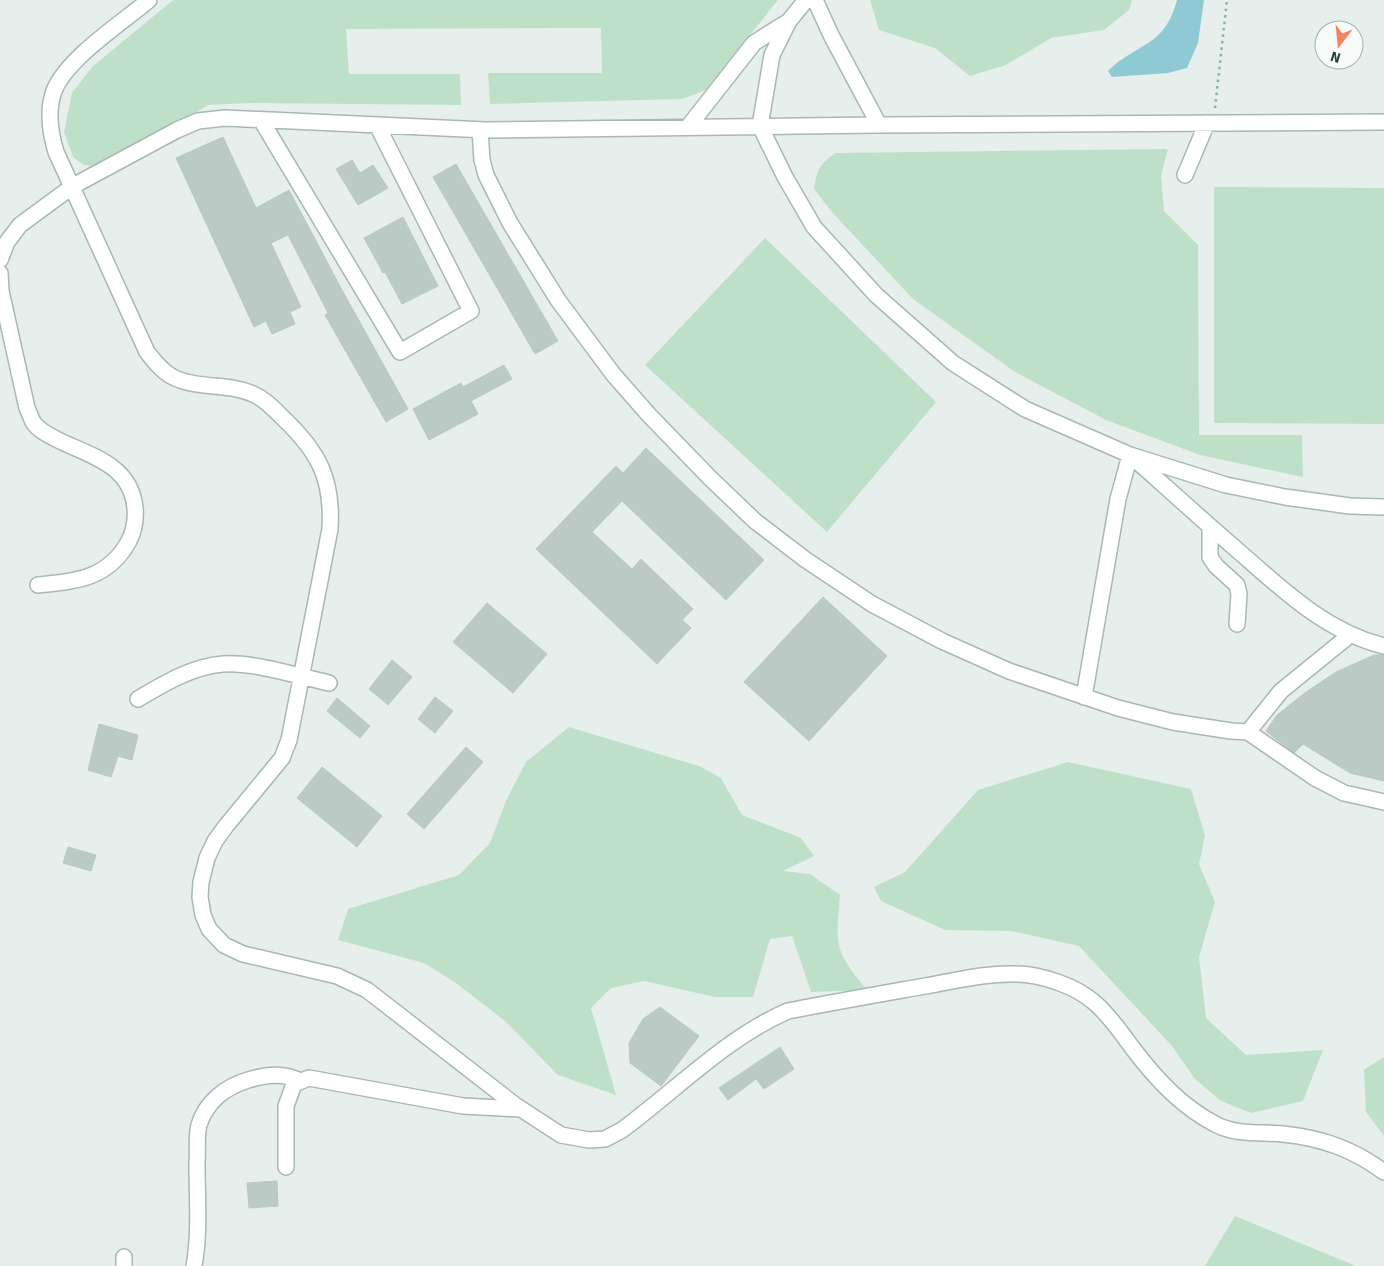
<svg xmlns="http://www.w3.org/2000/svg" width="1384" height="1266" font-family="Signika,sans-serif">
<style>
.green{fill:#bfe0c8}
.water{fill:#8ec9d4}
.building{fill:#bbcac4;stroke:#b8c9c2}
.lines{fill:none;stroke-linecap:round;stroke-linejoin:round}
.minor-casing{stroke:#a8b8b2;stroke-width:18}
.path{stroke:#86b3a5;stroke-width:2.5;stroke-dasharray:2.5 4;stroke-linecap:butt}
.minor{stroke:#fff;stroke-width:15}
</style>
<rect width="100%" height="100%" fill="#e6efeb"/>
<!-- green -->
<path class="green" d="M173,0h605l-72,90 -24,9 -192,5 -2,-31h114l-1,-45 -255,1 3,45h111l1,31 -212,-2 -41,2 -48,29 -45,23 -21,9 -10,-1 -11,-8 -9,-25 8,-39 20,-26z
M870,0h262l-3,10 -25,20 -53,8 -45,27 -36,11 -35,-28 -56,-18z
M1168,149l-7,27 3,35 34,34 1,190h103l1,42 -103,-22 -94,-35 -91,-48 -102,-73 -82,-88 -17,-22c3,-19 5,-24 21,-36z
M1214,187l170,1v236l-170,-1z
M765,238l171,164 -109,130 -182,-167z
M569,727l130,39 22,12 21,37 59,23 13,18 -31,15 27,3 30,21c-4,51 -7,54 27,95l-56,2 -19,-56 -22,3 -17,58h-38l-71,-16 -33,7 -20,20 25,87 -58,-20 -53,-54 -49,-38 -32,-20 -86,-23 10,-31 111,-34 31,-32 16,-42 20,-39z
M1068,762l123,27 14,47 -6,28 16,38 -16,55 7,61 40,37 77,-5 -20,51 -52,12 -30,-12 -26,-22 -23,-33 -93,-100 -68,-15 -66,-1 -64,-29 -7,-14 31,-15 73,-82z
M1384,1057v79l-18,-24 -2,-42z
M1235,1216l121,50h-151z"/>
<!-- water -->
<path class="water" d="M1177,0h27l-6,43 -11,25 -19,5 -56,4 -4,-6c30,-29 56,-23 69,-71z"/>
<!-- building -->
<path class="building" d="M223,137l33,71 33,-18 53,100 66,119 -22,13 -61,-107 3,-2 -40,-78 -17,8 30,64 -11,5 5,12 -23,10 -6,-13 -12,6 -78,-169z
M352,160l8,13 13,-8 15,23 -30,17 -22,-36z
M456,164l102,177 -23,13 -102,-177z
M403,217l35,69 -36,18 -17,-32 -2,1 -19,-35z
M504,365l8,14 -41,22 7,13 -49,26 -16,-31 48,-26 2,4z
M646,448l118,112 -38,40 -104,-99 -30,31 40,37 9,-10 52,50 -11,11 9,8 -34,36 -121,-115 80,-83 7,7z
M823,597l64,59 -78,85 -65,-59z
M487,603l60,51 -34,39 -60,-51z
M1374,655h10v126l-34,-8 -47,-29 -9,9 -28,-22 11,-16 29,-23 30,-20z
M392,660l20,17 -24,28 -19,-16z
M435,697l18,14 -18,22 -17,-14z
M337,698l33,28 -10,12 -33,-27z
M99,724l39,11 -6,25 -14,-4 -7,21 -23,-7z
M466,747l17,15 -59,67 -17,-15z
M322,767l60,49 -25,31 -60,-49z
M68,847l28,8 -5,16 -28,-8z
M660,1007l39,29 -38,50 -31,-23 -1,-20 14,-24z
M780,1047l14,22 -30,20 -8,-10 -28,21 -9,-12z
M277,1181l1,25 -29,2 -2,-25z"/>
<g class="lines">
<defs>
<path id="minor" d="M149,0c-26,22 -83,59 -95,91 -7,19 -4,41 2,61l91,200c7,9 14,18 24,24 25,14 56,6 82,18 12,5 21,15 30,24 36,34 50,61 47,111l-41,211 -7,18 -56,68 -11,15 -8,17 -6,24 -1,15 3,18 6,14 15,16 19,9 94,22 30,14 148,115 46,30 28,5 16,-1 17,-9c53,-39 105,-93 166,-119 46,-9 92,-17 137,-25 30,-5 60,-13 90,-12 26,0 61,12 80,29 16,14 27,31 39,47 23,30 49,58 83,75 20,10 44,7 66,9 39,4 70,15 101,38
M806,0l-17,21 -17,34 -12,71 25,51 29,50 62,68 77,68 72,46 105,46 96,30 59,12 65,9 34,1
M815,0l16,35 48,90
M261,120l139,232 71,-41 -94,-186
M688,127l66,-84 35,-22
M480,130l2,30 4,15 24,48 48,77 55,74 36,41 61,63 45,43 51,39 66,44 70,37 67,30 109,37 55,14 58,9 17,1 67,46 29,15 40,9
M1185,175l22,-52
M0,260l7,-18 13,-17 53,-39 104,-56 21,-9 27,-3 261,12 393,-5 505,-3
M0,273l1,18 26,117c2,4 4,10 6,14 5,8 17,14 25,18 33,16 73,25 77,68 1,11 -1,23 -6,33 -21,38 -52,40 -91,44
M1210,526v31l6,9 21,19 2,9 -2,30
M1084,697l34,-198 12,-44c35,31 70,63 106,94 45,39 88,82 148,97
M138,699c25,-15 55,-33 85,-35 32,-2 74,12 106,19
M1248,732l33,-41 69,-56
M286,1167v-61l8,-22 15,-6 154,28 58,3
M124,1257v9
M194,1266c6,-33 3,-69 3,-103 1,-12 -1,-27 2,-38 7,-23 26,-38 49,-45 17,-5 35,-8 52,1"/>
</defs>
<!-- minor casing -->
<use href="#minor" class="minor-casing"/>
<!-- path -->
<path class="path" d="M1215,108l12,-108"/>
<!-- minor -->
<use href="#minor" class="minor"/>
</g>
<!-- north arrow -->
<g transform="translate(1339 45) rotate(196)"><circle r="24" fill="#f7fbf9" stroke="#a3b1ad"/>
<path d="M0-4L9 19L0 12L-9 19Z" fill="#f4845f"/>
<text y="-8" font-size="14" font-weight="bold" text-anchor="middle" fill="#24423a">N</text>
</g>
</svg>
